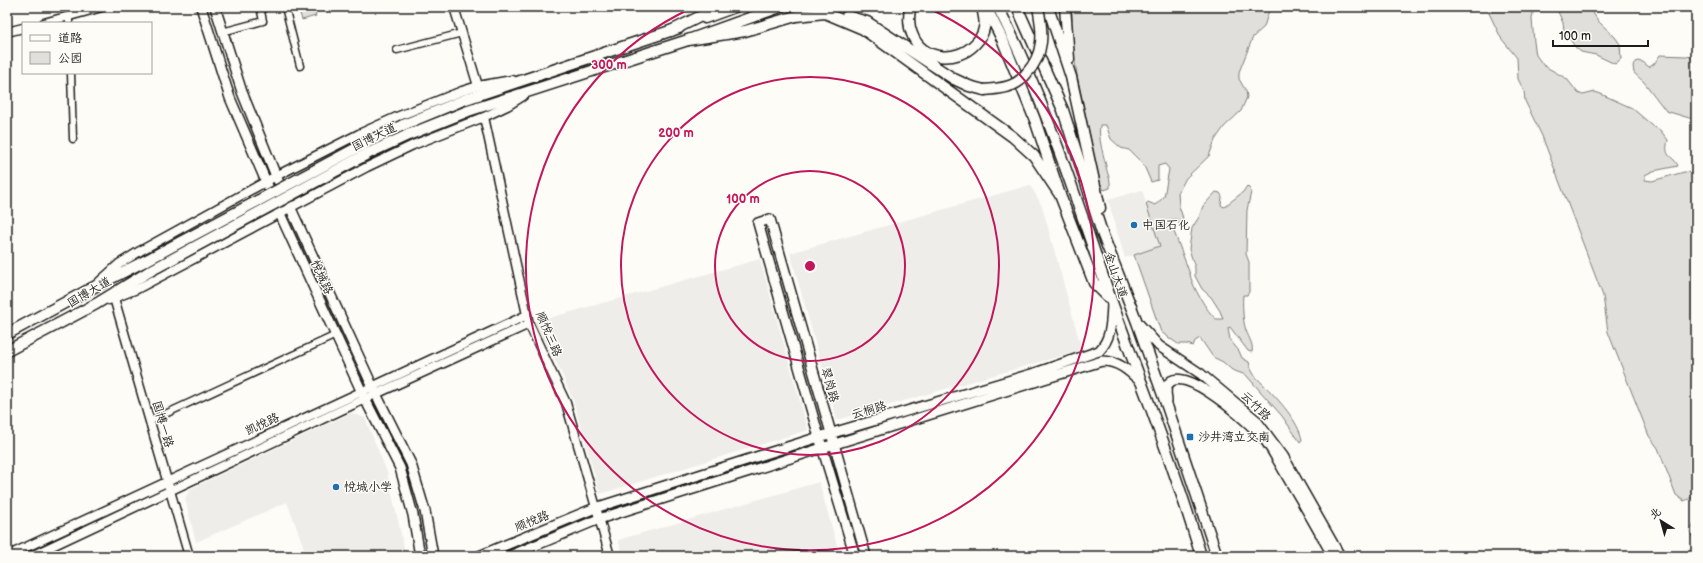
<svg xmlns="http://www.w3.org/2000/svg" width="1703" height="563" font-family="'Balsamiq Sans','LXGW WenKai TC',sans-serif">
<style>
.built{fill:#eeede9}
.green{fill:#e0dfdb;stroke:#7e7e7c}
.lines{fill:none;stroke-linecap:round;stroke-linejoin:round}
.minor-casing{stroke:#1c1c1c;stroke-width:9}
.tertiary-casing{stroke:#1c1c1c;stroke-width:11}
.secondary-casing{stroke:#1c1c1c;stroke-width:12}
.primary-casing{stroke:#1c1c1c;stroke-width:13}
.trunk-casing{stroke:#1c1c1c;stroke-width:13}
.minor{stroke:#fdfcf7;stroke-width:6}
.tertiary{stroke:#fdfcf7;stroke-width:8}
.secondary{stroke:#fdfcf7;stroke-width:9}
.primary{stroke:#fdfcf7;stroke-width:10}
.trunk{stroke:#fdfcf7;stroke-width:10}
.primary-bridge-casing{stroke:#1c1c1c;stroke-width:13;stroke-linecap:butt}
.trunk-bridge-casing{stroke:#1c1c1c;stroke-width:13;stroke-linecap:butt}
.primary-bridge{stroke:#fdfcf7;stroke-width:10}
.trunk-bridge{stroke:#fdfcf7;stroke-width:10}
.ring{fill:none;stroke:#c2185b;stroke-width:2}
.poi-dot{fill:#1f6fb2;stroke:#fdfcf7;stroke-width:1.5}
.labels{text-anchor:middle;stroke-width:3;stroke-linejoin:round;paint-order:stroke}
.street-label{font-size:12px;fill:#1c1c1c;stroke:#fdfcf7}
.poi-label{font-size:12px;fill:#1c1c1c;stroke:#fdfcf7;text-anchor:start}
.centre{fill:#c2185b;stroke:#fdfcf7;stroke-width:2}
.ring-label{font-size:12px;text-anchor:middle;font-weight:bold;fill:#c2185b;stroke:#fdfcf7;stroke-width:3;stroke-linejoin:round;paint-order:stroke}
</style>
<rect width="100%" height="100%" fill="#fdfcf7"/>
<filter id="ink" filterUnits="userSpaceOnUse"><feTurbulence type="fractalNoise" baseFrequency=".025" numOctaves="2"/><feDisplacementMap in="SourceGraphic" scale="8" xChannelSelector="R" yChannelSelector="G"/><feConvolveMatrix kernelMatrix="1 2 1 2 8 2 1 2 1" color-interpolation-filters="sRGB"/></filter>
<g filter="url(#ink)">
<!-- built -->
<path class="built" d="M1030,185l12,21 40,144 -245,70 -47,-167z
M1142,190l18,57 -35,11 -17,-58z
M760,259l48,171 -208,64 -26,-91 -12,-29 -27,-52z
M351,413l14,5 22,54 19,84h-99l-20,-54 -91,40 -11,-43 5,-10z
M819,482l21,74h-217l-5,-16z"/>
<!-- green -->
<path class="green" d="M298,7h16l2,9 -14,4z
M1072,7h198l-6,20 -11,10 -14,35v7l7,12 1,6 -6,14 -17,16 -9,13 -6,16 -23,22 -8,15 1,13 4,12 -3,7 -4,-6 -6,2 20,53c1,10 17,38 26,45h7l-3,-8 -9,-14 -9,-8 -7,-13v-8l-6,-19 3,-21 7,-11 4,-11 13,-14 4,1 2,3 -1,9 3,2 19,-15 4,-6 3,3 1,3 -4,18 -1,44 3,8v30l-2,3h-4c-1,6 0,26 2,32 2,9 9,16 7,25l-4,-1 -18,-24 -2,1 2,12 9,11 3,7 7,4c2,12 9,17 17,25 12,12 33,35 36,53l-2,2 -18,-26 -36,-41 -14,-5 -9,-8 -10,-5 -13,-19 -5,3 -2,5 -6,-2h-9l-17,-12 -27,-77 26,-9 -14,-42 2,-2 7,3 9,-8 5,-28 -4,-5 -7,2v14l-7,2 -6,-14 -5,-7 -11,-11 -8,-2 -10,-9 -5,-14h-6c-2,13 3,28 6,41 1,8 5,13 4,22l-6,2 -4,-7 -23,-108 -5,-34z
M1486,7h48l-2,12 2,23 2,13 7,10 24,14 11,14 5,2 12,-3 6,2 31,14 21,18 7,4 8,10c-5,19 6,15 10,26l-25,5 -8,4v5l7,1 32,-9 12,1v323l-12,5 -8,-6 -18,-47 -9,-12 -41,-104 -5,-36 -61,-160 -17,-35 -1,-10 -6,-12 -1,-21 -16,-20z
M1556,7h33l10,15 16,15 5,7 1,15 -6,5 -19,-9 -15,-3 -6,-5 -11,-17 -1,-7z
M1660,55l26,1 10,2v62l-30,-9 -22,-29 -10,-9 -1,-7 4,-5 6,1 6,5 5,-3z
M1696,519v28l-6,-16z"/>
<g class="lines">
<defs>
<path id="minor" d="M285,7l15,59
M69,17v6
M222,32l41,-11 -3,-14
M397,50l65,-17
M71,73l2,66
M150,421l186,-86"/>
<path id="tertiary" d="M454,7l24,79
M44,23l58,-16
M7,32l16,-4
M484,117l45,207 37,79 44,153
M98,283l21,-19 21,-13 136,-75 83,-42 40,-18 63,-25 16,-5 34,-6
M114,298l75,258
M109,300l28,-11 230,-122 46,-22 71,-28 23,-11 16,-10
M7,556l520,-241
M31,556l334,-157 164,-75"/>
<path id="secondary" d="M201,7l29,91 50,116 85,185 35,69 13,47 7,41
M215,7l27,85 34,84 100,218 35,70 14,47 8,45
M1139,324l20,22 42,28 55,46 27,36 57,100
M1167,401c0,-4 -2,-10 0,-15 13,-28 87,41 98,54 10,14 18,30 27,45 14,23 27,47 41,71
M479,556l116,-48 224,-71 219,-65 61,-21c13,-13 12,-30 13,-47
M510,556l89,-37 223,-71 280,-87c18,0 28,11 40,22
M855,556l-36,-119 -61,-214 12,-4 96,337"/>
<path id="primary" d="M705,18l30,-11
M403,125l63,-26 213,-71
M408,135l60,-24 220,-71 92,-33
M7,334l85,-46 53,-27
M7,351l89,-47 54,-33"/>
<path id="trunk" d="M910,7c-1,9 -2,18 2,27 10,27 45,29 63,10 4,-4 8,-10 9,-16 2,-6 -1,-15 -2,-21
M986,7l17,34 32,79 25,75 34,88 15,15
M998,7c47,93 78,192 112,290 31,86 65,171 91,259
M1017,7l46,103 39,123 35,89 31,87 49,147
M1048,7l23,70 29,131
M1065,7l4,52
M847,16l20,6 87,57 15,7 15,4
M671,31l48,-24
M688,40l57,-9 51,-15 29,-3 38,16 150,108 21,19 26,39"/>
</defs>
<!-- minor casing -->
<use href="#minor" class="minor-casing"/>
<!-- tertiary casing -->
<use href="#tertiary" class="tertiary-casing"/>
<!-- secondary casing -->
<use href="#secondary" class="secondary-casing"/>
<!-- primary casing -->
<use href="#primary" class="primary-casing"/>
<!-- trunk casing -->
<use href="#trunk" class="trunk-casing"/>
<!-- minor -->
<use href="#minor" class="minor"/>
<!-- tertiary -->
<use href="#tertiary" class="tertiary"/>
<!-- secondary -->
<use href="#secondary" class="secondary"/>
<!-- primary -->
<use href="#primary" class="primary"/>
<!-- trunk -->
<use href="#trunk" class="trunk"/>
<defs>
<path id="primary-bridge" d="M145,261l221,-118 37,-18
M150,271l219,-118 39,-18"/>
<path id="trunk-bridge" d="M984,90c9,-1 19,-1 28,-5 5,-2 11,-7 14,-11 19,-20 17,-42 12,-67"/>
</defs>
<!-- primary-bridge casing -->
<use href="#primary-bridge" class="primary-bridge-casing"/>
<!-- trunk-bridge casing -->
<use href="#trunk-bridge" class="trunk-bridge-casing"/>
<!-- primary-bridge -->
<use href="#primary-bridge" class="primary-bridge"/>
<!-- trunk-bridge -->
<use href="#trunk-bridge" class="trunk-bridge"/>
</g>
</g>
<!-- distance rings -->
<g class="ring">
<circle cx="810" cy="266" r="95"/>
<circle cx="810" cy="266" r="189"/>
<path d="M928 8A284 284 0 1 1 692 8"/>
</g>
<!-- markers -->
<g class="poi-dot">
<circle cx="1134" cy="225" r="4"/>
<rect x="1186" y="433" width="8" height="8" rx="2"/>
<circle cx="336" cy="487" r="4"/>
</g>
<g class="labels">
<!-- street labels -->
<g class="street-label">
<text transform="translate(374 137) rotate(-26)" y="4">国博大道</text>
<text transform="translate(1116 275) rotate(71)" y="4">金山大道</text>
<text transform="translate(322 277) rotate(65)" y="4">悦城路</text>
<text transform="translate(89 292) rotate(-30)" y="4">国博大道</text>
<text transform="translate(549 334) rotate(67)" y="4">顺悦三路</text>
<text transform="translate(830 385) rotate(74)" y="4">翠岗路</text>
<text transform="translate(1256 406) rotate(44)" y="4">云竹路</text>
<text transform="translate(869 410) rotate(-16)" y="4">云桐路</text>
<text transform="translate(163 424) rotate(74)" y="4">国博一路</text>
<text transform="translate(262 424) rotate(-25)" y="4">凯悦路</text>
<text transform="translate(532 521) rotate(-22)" y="4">顺悦路</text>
</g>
<!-- poi labels -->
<g class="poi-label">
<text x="1142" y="229">中国石化</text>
<text x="1198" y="441">沙井湾立交南</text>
<text x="344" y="491">悦城小学</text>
</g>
</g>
<circle cx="810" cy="266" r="6" class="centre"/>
<g class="ring-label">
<text x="609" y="69">300 m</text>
<text x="676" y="137">200 m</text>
<text x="743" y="203">100 m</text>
</g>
<!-- margin -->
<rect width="1703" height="563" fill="none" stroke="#fdfcf7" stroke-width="24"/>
<rect x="12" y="12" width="1679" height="539" fill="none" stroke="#1c1c1c" stroke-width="1.5" filter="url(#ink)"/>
<!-- legend -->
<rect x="22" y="22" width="130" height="52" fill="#fdfcf7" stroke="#a3a29f"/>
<rect x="30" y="35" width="20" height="6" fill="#fdfcf7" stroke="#a3a29f"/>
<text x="58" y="42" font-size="12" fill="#1c1c1c">道路</text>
<rect x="30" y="52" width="20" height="12" fill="#e0dfdb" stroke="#a3a29f"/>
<text x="58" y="62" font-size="12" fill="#1c1c1c">公园</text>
<!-- north arrow -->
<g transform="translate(1661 521) rotate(323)" stroke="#fdfcf7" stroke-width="3" paint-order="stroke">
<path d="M0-3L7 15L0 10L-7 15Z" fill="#1c1c1c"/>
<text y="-6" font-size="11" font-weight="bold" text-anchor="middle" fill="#1c1c1c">北</text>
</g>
<!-- scale -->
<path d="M1553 40v6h95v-6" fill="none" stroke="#1c1c1c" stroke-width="2"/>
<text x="1559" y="40" font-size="12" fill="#1c1c1c" stroke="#fdfcf7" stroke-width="3" paint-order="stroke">100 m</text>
</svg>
